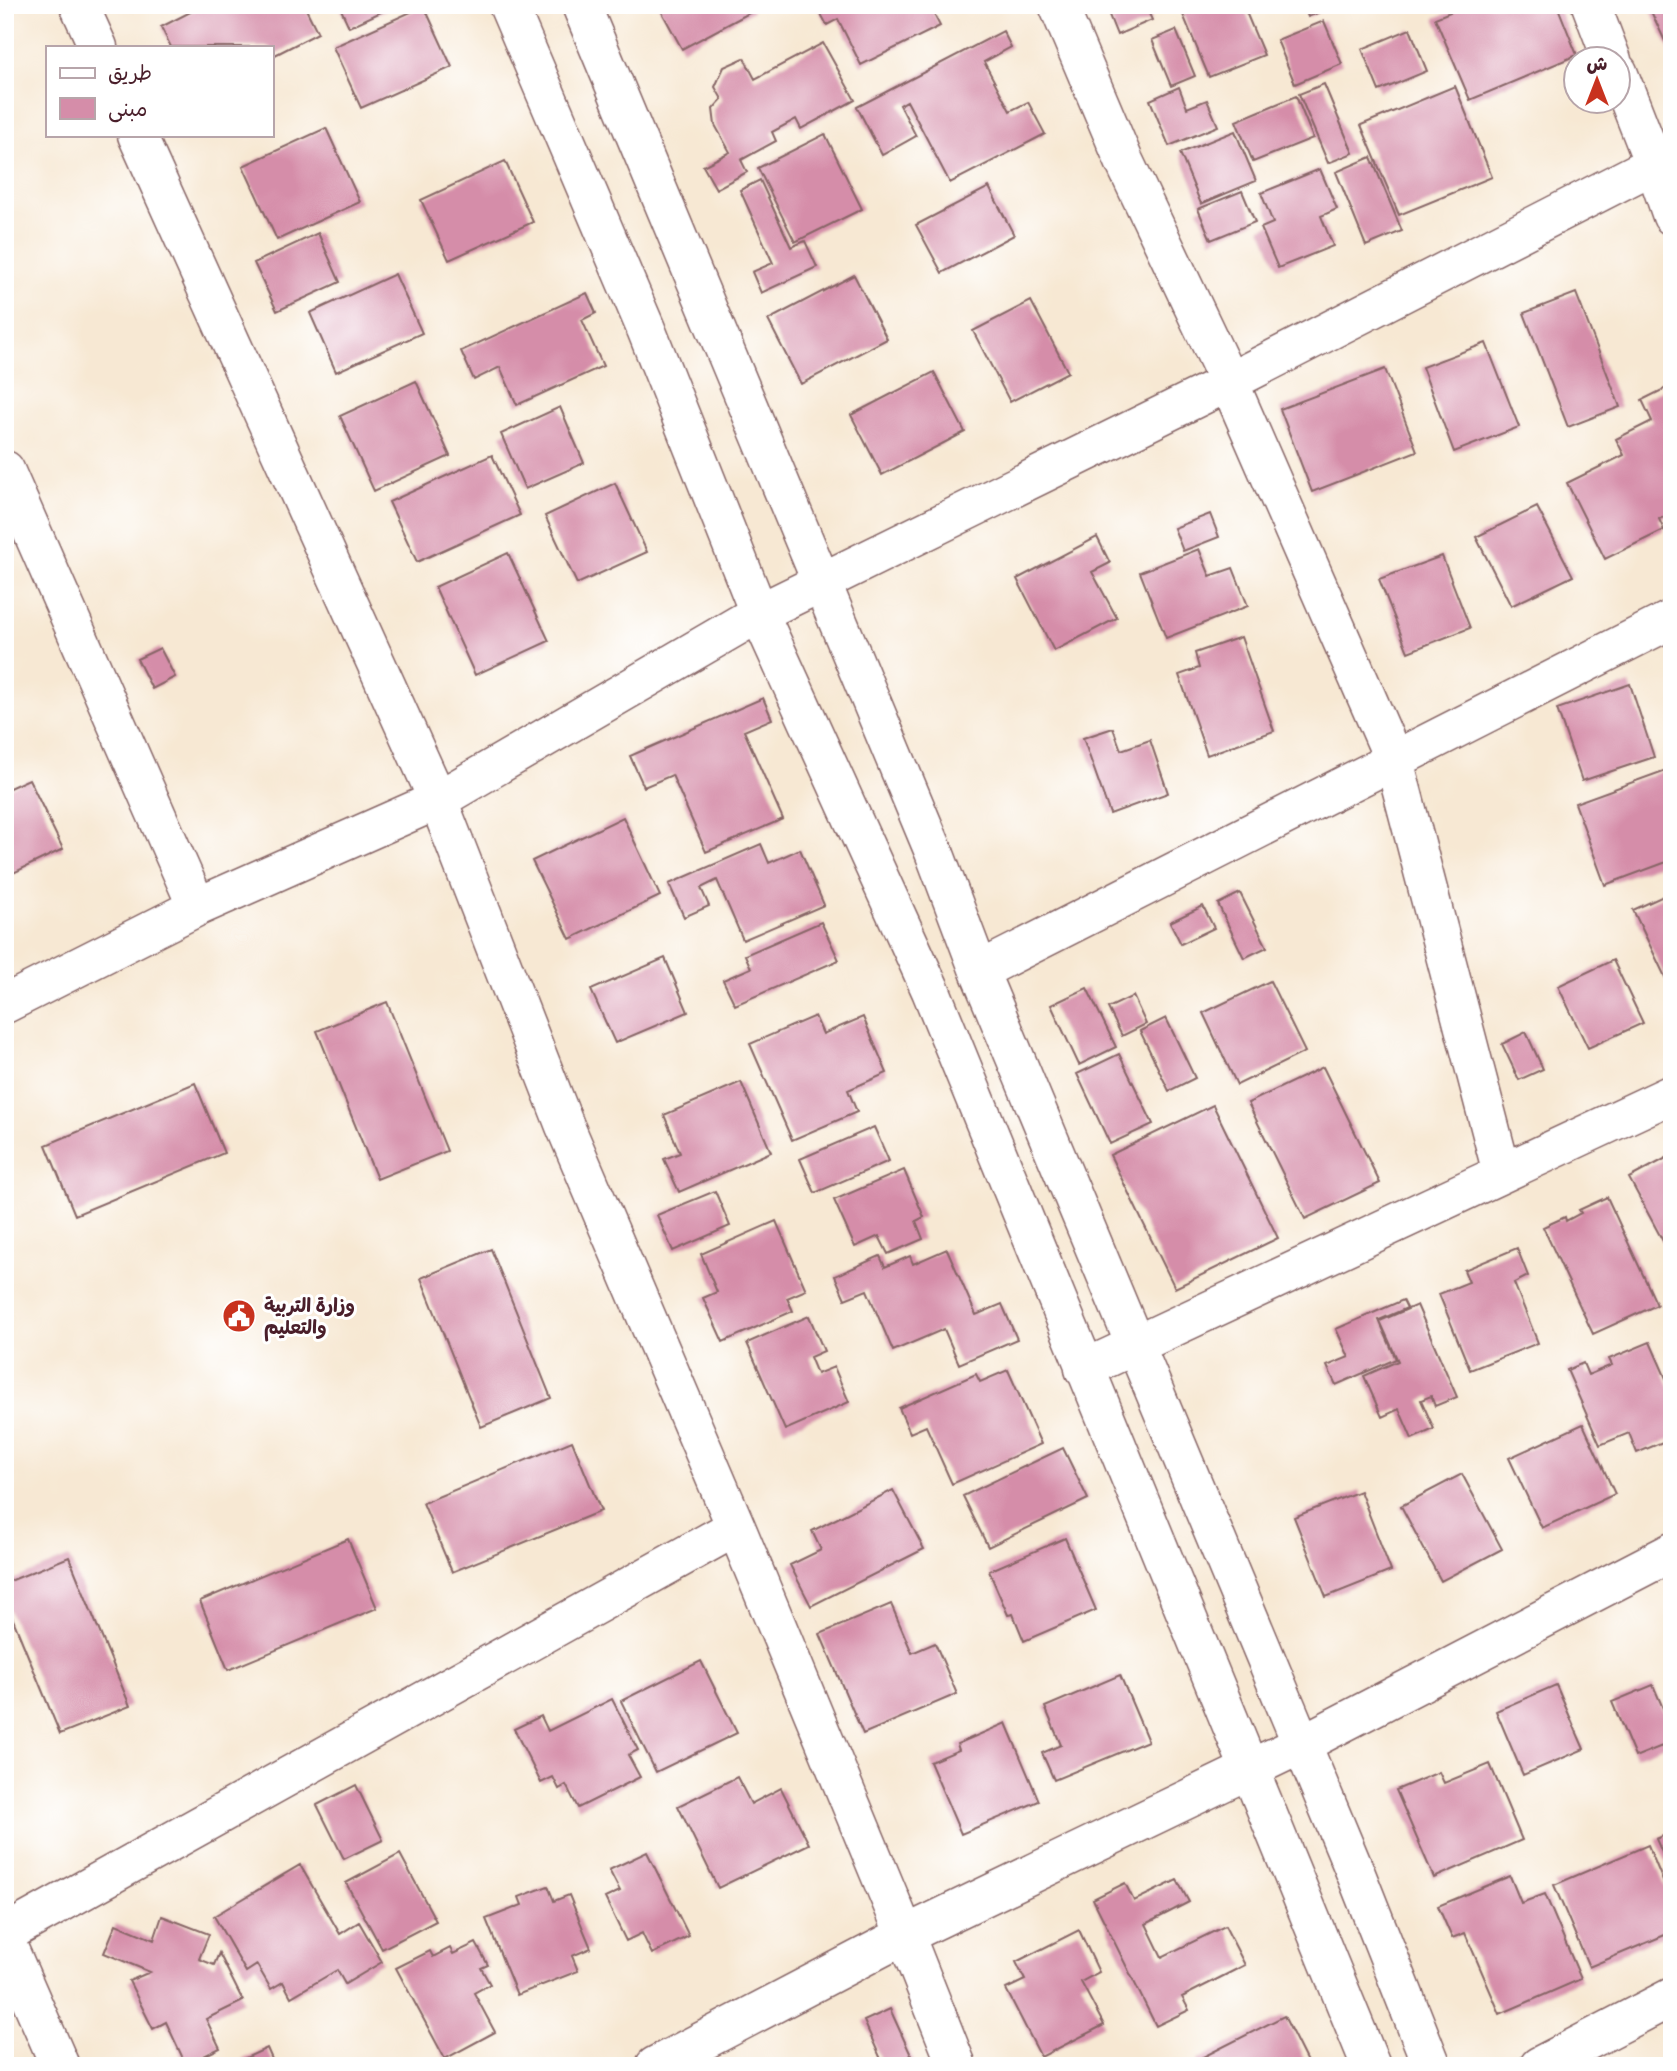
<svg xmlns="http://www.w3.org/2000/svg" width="1677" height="2071" font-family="Delius,'Playpen Sans Arabic',sans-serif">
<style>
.building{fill:#d58da9}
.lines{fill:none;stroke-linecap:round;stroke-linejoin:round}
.minor-casing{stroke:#876566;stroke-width:41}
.minor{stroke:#fff;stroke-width:38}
.labels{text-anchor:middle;stroke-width:6;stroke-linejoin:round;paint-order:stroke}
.poi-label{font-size:19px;font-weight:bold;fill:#4a1f2b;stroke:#fff;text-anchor:start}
</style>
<rect width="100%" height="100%" fill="#fff"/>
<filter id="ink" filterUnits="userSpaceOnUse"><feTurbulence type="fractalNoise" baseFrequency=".0143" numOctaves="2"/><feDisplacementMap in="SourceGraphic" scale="14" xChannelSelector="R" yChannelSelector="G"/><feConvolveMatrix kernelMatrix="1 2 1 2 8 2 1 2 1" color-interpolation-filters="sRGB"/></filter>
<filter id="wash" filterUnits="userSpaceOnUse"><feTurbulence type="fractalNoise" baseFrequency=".00686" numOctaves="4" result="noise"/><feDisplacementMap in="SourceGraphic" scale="28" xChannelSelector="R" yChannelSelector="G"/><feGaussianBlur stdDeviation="1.57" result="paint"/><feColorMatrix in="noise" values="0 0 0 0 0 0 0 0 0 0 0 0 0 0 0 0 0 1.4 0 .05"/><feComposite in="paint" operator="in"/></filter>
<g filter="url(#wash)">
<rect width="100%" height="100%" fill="#f7e8d3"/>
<g id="blocks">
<!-- building -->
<path class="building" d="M204,5h100l14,28 -47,24v-10h-100l-10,-20z
M339,5h57l-47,22z
M658,5h92l3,6 -71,38z
M816,5h113l11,21 -79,39 -23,-46 -11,6z
M1105,5h40l7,15 -35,15z
M1179,5h64l21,50 -55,22z
M1303,5h34l-29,12z
M1467,5h90l20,50 -107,45 -35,-82z
M1648,5h24v51z
M424,6l28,61 -91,41 -28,-61z
M1324,21l18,43 -47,20 -18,-44z
M1410,29l17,42 -48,20 -17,-42z
M1176,30l19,46 -24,10 -19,-46z
M1003,31l8,16 -27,15 26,49 18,-9 17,32 -95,49 -43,-82 -7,4 16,31 -34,19 -25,-48z
M823,43l32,57 -54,29 -5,-10 -24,13 4,9 -35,19 6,12 -31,17 -13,-23 27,-14 -15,-27 -2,-16 9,-10 -7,-12 9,-20 20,-9 11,21z
M1324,84l29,69 -25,10 -29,-69z
M1455,86l37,91 -93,38 -38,-90z
M1179,87l8,21 20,-8 11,26 -49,20 -19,-46z
M1296,96l17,42 -60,24 -17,-41z
M326,128l34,74 -83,38 -34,-74z
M1235,131l21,50 -55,23 -21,-51z
M825,134l37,75 -67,33 -37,-74z
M1371,157l31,74 -36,15 -30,-74z
M505,161l28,61 -84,38 -28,-60z
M1320,169l17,40 -16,7 12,30 -55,22 -17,-40 12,-5 -12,-30z
M760,180l31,67 14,-6 12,26 -56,26 -9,-21 21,-9 -33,-73z
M989,187l25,48 -72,38 -26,-48z
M1242,191l13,31 -44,18 -13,-31z
M318,233l22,49 -63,29 -23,-48z
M395,274l27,59 -86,39 -26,-59z
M854,275l33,64 -86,45 -33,-64z
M587,293l9,20 -14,7 21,46 -86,39 -17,-38 -26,13 -13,-29z
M1576,293l44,114 -52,20 -44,-114z
M1031,301l37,71 -58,30 -37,-71z
M1486,343l33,84 -65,25 -32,-85z
M1385,369l32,82 -105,41 -32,-83z
M934,372l31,60 -83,43 -31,-60z
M416,381l34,75 -76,35 -34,-75z
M1672,385v128l-13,6 5,11 -59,29 -38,-76 57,-28 -8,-16 36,-18 -10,-21z
M560,407l24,56 -59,26 -24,-55z
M492,455l28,60 -103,47 -28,-60z
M615,483l32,69 -70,32 -32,-68z
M1537,507l36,69 -62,30 -35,-69z
M1210,514l9,23 -36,14 -9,-23z
M1097,537l13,26 -18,9 25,46 -63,33 -37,-72z
M1199,549l11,27 23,-8 15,38 -82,32 -26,-66z
M508,553l41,88 -74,34 -40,-88z
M1442,556l28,72 -62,24 -29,-73z
M1241,637l33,94 -67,24 -28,-80 20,-7 -4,-15z
M160,648l15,29 -23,12 -15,-30z
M1630,684l24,73 -72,24 -25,-72z
M763,698l9,21 -28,12 39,88 -77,33 -34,-77 -28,12 -14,-31z
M1113,728l8,22 29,-10 18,53 -58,21 -27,-76z
M1669,769l3,6v85l-67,25 -30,-82z
M29,779l34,70 -58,28v-87z
M623,817l37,79 -90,43 -38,-78z
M761,844l8,19 31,-14 24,56 -81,35 -26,-60 -16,8 8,18 -25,11 -15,-33z
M1672,892v90l-4,1 -35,-73z
M1240,893l27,54 -23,11 -26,-54z
M1203,906l11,22 -33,16 -11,-22z
M821,922l18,38 -104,45 -12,-25 28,-12 -6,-13z
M665,958l23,54 -73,31 -24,-53z
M1613,960l30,63 -55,25 -30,-62z
M1270,981l35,71 -68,33 -34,-72z
M1087,988l29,59 -37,18 -28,-60z
M1133,996l13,28 -24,12 -14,-28z
M387,1002l60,149 -70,28 -60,-148z
M815,1016l8,18 40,-17 24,56 -39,17 9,22 -65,28 -42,-96z
M1166,1018l29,60 -26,13 -29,-60z
M1526,1032l17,37 -24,11 -17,-36z
M1119,1054l34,70 -43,20 -33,-70z
M1323,1067l57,116 -75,36 -57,-116z
M741,1082l30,70 -92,40 -15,-33 16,-6 -16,-38z
M195,1083l29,70 -149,62 -29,-70z
M1213,1105l65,133 -103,50 -65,-133z
M874,1127l15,34 -74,32 -15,-34z
M1672,1155v103l-43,-80z
M904,1170l20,47 -8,4 7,18 -35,15 -9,-18 -24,11 -21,-47z
M715,1191l15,35 -57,25 -16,-36z
M1607,1197l50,108 -64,29 -50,-107 22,-10 1,4 15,-8 -2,-3z
M776,1221l30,69 -19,8 6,13 -70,31 -20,-44 14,-6 -16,-38z
M1517,1248l11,28 -14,7 24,60 -68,27 -31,-76 30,-12 -5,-12z
M491,1249l60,149 -70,29 -60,-149z
M947,1249l29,66 26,-11 15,35 -58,25 -15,-35 -51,22 -26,-61 -22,9 -10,-23 45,-20 5,11 25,-11 3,8z
M1403,1300l4,8 -28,12 17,39 -60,26 -9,-19 22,-9 -13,-28z
M1417,1305l40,92 -22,9 -4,-10 -10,4 13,29 -22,10 -13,-30 -17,8 -18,-41 34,-15 -18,-40z
M809,1316l15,35 -14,6 7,17 17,-7 15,35 -64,28 -38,-87z
M1650,1342l22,50v46l-35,15 -8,-20 -29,12 -33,-75 16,-7 5,12 24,-10 -3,-6z
M1008,1370l33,74 -89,40 -26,-58 -16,7 -11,-25 77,-34 4,8z
M1583,1424l32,70 -73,34 -33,-70z
M572,1441l29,70 -149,61 -29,-69z
M1063,1448l25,51 -100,48 -25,-51z
M1462,1474l40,75 -61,32 -40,-75z
M893,1490l31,59 -113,57 -21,-41 31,-15 -9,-19z
M1360,1491l31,80 -65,26 -32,-80z
M1065,1538l31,72 -72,31 -11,-27 -5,1 -19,-44z
M348,1539l29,69 -149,62 -28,-69z
M69,1557l61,149 -70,28 -55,-134v-17z
M891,1604l21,49 23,-10 22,51 -94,40 -43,-100z
M701,1661l36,72 -81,39 -35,-71z
M1120,1675l28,66 -94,39 -12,-27 19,-8 -16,-38z
M1556,1685l28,64 -61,26 -27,-64z
M1653,1685l19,44v13l-37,15 -23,-55z
M612,1699l26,51 -10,5 12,22 -62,31 -12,-23 -7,4 -6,-12 -12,6 -27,-54 27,-13 7,15z
M1006,1723l33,78 -78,33 -31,-72 29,-12 -2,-6z
M1490,1764l32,76 -88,38 -38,-88 43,-18 5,11z
M737,1777l14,27 30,-16 28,56 -91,44 -40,-82z
M356,1785l27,55 -39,19 -27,-54z
M1672,1832v43l-16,-36z
M1648,1845l24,58v29l-83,35 -35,-82z
M647,1852l42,84 -37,18 -10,-21 -16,8 -21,-43 15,-7 -11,-21z
M400,1854l36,67 -54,28 -36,-66z
M300,1865l40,69 19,-12 23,40 -37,22 -8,-14 -46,27 -8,-15 -12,7 -14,-24 -11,7 -32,-56z
M1510,1876l11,27 24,-9 36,85 -81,35 -35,-81 -13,5 -14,-32z
M1177,1880l12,22 -43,22 16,33 63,-31 20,39 -63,32 7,13 -33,16 -63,-127 32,-16 9,18z
M548,1886l6,15 15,-6 22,53 -19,8 6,15 -61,24 -31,-76 36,-14 -3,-8z
M162,1916l47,18 -10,25 15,6 5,-12 24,48 -37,18 14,29 -34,17 -20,-43 -13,7 -24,-48 21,-9 -46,-19 12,-29 38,16z
M1079,1930l20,42 -18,10 23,43 -63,32 -35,-68 19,-9 -9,-18z
M476,1943l12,22 -7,3 9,16 -16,9 21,39 -50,27 -49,-91 34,-17 3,6 17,-9 3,6z
M890,2009l25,55 -3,2h-28l-20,-45z
M1284,2016l25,50h-109l-3,-6z
M267,2048l8,18h-46z"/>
</g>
</g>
<g filter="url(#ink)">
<use href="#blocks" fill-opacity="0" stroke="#876566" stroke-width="2"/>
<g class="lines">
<defs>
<path id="minor" d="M79,5l19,42
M508,5l138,324 113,284 172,378 440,1075
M581,5l353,847 45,119 377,903 76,192
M1058,5l66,156 105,221 165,378 108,413
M1591,5l21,55
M1618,72l36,92 18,52
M137,135l301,665 127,326 171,401 169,408 397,-191 370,-192
M5,470l192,437
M979,971l693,-352
M5,1004l192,-97 241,-107 321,-187 470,-231 443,-227
M1084,1369l588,-275
M5,1934l731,-407
M5,1940l55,126
M655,2066l250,-131 52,131
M1539,2066l133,-69"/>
</defs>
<!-- minor casing -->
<use href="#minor" class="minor-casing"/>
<!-- minor -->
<use href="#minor" class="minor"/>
</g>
</g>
<!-- icons -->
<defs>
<symbol id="civic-disc" viewBox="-11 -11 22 22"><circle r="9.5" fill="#c8321e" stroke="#fff"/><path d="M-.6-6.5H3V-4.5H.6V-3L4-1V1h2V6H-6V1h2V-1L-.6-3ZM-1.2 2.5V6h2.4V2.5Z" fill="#fff"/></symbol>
</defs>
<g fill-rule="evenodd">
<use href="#civic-disc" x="220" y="1297" width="38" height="38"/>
</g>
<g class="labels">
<!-- poi labels -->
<g class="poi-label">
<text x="264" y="1312">وزارة التربية<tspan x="264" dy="22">والتعليم</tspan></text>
</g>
</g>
<!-- margin -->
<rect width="1677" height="2071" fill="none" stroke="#fff" stroke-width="28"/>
<!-- legend -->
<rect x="46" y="46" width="228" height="91" fill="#ffffff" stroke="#b7a5aa" stroke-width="2"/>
<rect x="60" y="68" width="35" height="10" fill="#ffffff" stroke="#b7a5aa" stroke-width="2"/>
<text x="108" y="80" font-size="21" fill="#4a1f2b">طريق</text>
<rect x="60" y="98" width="35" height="21" fill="#d58da9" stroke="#b7a5aa" stroke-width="2"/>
<text x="108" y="116" font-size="21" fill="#4a1f2b">مبنى</text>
<!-- north arrow -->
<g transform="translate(1597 80)"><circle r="33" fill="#ffffff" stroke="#b7a5aa" stroke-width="2"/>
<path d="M0-5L12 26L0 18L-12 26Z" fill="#c8321e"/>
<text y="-10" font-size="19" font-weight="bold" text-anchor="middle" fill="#4a1f2b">ش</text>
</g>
</svg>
